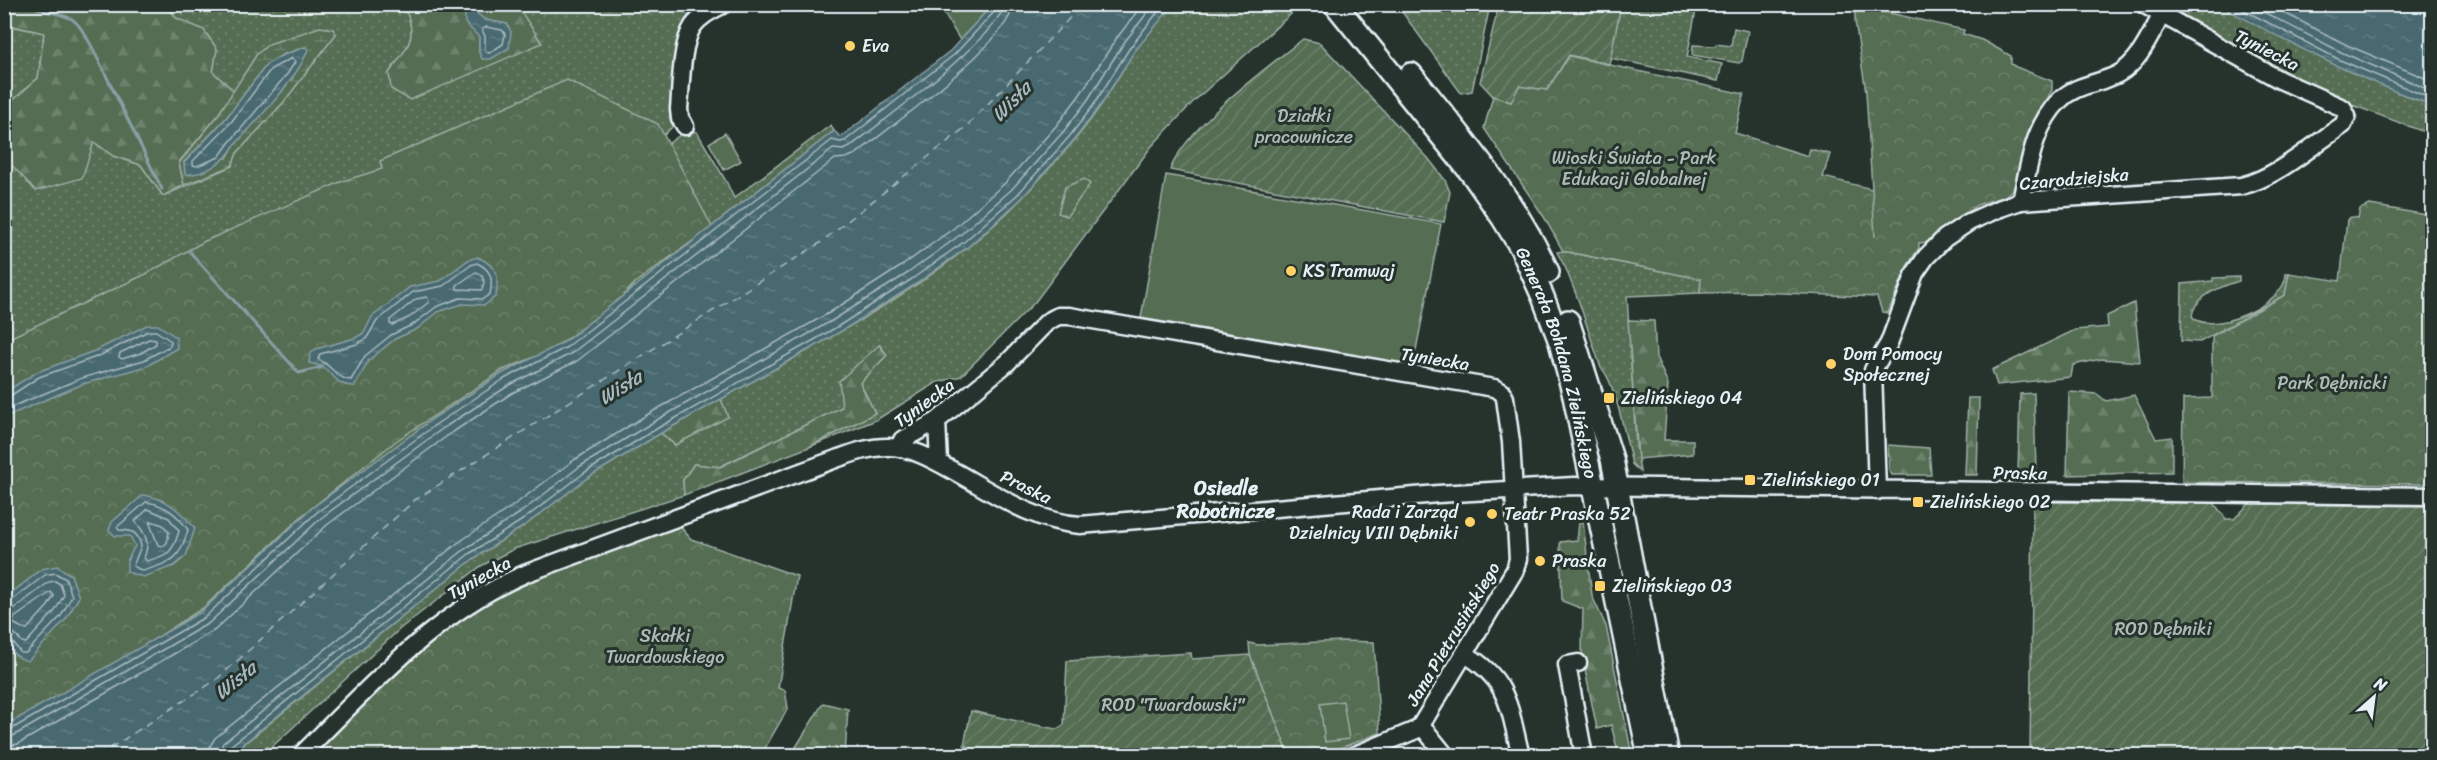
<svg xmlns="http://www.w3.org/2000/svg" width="2437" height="760" font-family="Sriracha,sans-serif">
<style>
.grass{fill:url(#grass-dots);stroke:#9eafa6;stroke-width:1.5}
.forest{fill:url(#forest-firs);stroke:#9eafa6;stroke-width:1.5;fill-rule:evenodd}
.wetland{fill:url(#wetland-marsh);stroke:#9eafa6;stroke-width:1.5;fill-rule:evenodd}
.park{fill:url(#park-crowns);stroke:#9eafa6;stroke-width:1.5}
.garden{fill:url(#garden-furrows);stroke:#9eafa6;stroke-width:1.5}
.pitch{fill:#556d53;stroke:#9eafa6;stroke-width:1.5}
.water{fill:url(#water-ripples);stroke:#889fa6;stroke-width:1.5}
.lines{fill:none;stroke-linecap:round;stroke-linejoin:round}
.shore{stroke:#a8bbc1;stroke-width:1.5}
.stream{stroke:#889fa6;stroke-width:3}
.ferry{stroke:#a8bbc1;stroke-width:1.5;stroke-dasharray:8 6;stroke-linecap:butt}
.minor-casing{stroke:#e8f1f8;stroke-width:21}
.major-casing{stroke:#e8f1f8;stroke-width:26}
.minor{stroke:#26332d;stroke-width:16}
.major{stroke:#26332d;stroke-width:21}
.poi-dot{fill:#ffd166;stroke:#26332d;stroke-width:2}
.labels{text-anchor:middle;stroke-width:6;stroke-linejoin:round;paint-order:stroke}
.poi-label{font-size:18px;fill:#e8f1f8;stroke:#26332d;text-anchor:start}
.street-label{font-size:18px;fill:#e8f1f8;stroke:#26332d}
.park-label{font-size:18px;fill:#adbcb6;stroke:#26332d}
.water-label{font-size:20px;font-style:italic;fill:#a8bbc1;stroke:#26332d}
.neighbourhood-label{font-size:20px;font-weight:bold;fill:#e8f1f8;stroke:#26332d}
</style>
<defs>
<pattern id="grass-dots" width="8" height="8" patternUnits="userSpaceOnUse" patternTransform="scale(1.5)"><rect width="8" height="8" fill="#556d53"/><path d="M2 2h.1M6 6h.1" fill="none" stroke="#6d826c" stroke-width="1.8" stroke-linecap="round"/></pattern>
<pattern id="forest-firs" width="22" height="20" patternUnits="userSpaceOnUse" patternTransform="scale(1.5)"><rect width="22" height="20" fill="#556d53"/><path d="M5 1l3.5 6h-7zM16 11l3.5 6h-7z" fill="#6d826c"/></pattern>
<pattern id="wetland-marsh" width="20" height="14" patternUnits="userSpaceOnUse" patternTransform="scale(1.5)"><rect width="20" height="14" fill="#556d53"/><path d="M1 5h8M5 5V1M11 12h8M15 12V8" fill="none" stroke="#6d826c"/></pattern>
<pattern id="park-crowns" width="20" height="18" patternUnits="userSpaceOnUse" patternTransform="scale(1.5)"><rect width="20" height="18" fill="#556d53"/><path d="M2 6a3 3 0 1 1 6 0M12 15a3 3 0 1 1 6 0" fill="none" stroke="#6d826c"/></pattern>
<pattern id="garden-furrows" width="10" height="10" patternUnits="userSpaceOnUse" patternTransform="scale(1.5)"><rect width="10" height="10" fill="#556d53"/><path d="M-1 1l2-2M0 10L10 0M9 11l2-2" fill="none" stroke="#6d826c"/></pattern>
<pattern id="water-ripples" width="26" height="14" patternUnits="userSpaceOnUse" patternTransform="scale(1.5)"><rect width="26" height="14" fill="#48696f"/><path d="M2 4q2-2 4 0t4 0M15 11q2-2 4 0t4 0" fill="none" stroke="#627f84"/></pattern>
</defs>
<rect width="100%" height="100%" fill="#26332d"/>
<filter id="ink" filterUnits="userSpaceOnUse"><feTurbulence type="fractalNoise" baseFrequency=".0167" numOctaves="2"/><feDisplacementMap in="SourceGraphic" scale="12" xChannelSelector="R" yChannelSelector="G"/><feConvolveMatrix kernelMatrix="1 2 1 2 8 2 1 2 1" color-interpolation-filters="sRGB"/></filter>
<g filter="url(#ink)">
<!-- grass -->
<path class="grass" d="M380,4l27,9c11,29 -2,36 -18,60l152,-30 -22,-34 -23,-4h217l-11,5 -28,99v16l-18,18 -651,199v-185l89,-15 19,14 28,9 22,31 69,-30 5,-13 46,-50 53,-69 -79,20 -22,38 -22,-20 4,-23 -13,-19 -28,-12 -9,-13z
M1173,5h128l-108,97 -42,45 -116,155 -74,74 -25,7 -60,37 -67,27 66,-34 -15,-30 27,-28 -7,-10 -38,62 -123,60 -25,-3 -11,16 1,15 -170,54 -33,17 -80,62 -138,127 -34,1 244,-197 54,-35 60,-46 74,-45 14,12 52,-28 -6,-18c101,-57 221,-117 301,-201 27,-29 55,-58 77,-90 22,-33 44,-78 74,-103z
M1397,5h93l-18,86 -11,2z
M1621,5h76l-10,52 35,7 -4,17 -108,-23z
M2154,5h65l118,60 72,32 23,8v30l-82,-31 -61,-26z
M5,25l39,8 -6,45 -33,30z
M1734,28l14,3 -6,30 -3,2 -47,-8 1,-10 22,1 1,-2 15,2z
M831,125l3,6 -270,211 -63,32 -67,44 -122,90 -111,104 -27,16 -5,-21 507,-437 -7,-27 18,-13 10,2 29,49 8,17z
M1563,251l138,28 -1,14 -73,3 9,148 4,28 -8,-8c-5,-20 -17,-84 -31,-96l-22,-66 -13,-33 -9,-17z
M2286,273h3l-4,22 -85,47 -19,-1 1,-57 31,-3v-3l26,-1v4c-17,5 -45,15 -47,35 14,21 95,-10 94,-43z"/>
<!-- forest -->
<path class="forest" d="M496,4l23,5 23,34 -132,57 -19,-11 -2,-16c16,-24 29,-31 18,-60l-27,-8zM485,20l22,4 -28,28v-15z
M5,5h162l9,13 28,12 13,19 -4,23 22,20 -19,26 -37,44 5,23 -21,11 -22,-31 -28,-9 -19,-14 -12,36 -46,13 -31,-33 -1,-50 34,-30 6,-45 -39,-9z
M942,5v-1l50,1 -32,35 -20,-33z
M1084,179l6,5 -23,32 -9,-3 7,-26z
M2134,303l6,59 -39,-3 -28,6 -2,12 -74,8 -5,-15 83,-40 33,-3 -1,-11z
M1628,320l26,1 2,36 12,27 -4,56h29v14l-55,5z
M879,345l8,10 -27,28 15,30 -66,34 -125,48 -1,-15 11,-16 26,3 122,-60 -3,-26z
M2069,392l28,2 9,7 28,-6 22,44 16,-2v35l-105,3z
M2034,393l2,82h-18l2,-81z
M1968,398h11l-2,77h-12z
M721,399l7,18 -53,28 -14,-12z
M1888,445l41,3 2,27h-39l-3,-5z
M1583,522l9,74 14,30 26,129h-13l-8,-30 -14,4 -15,-74 1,-46 -21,-8 -2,-59 17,-2 2,-17z
M823,703l25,6 -3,46h-54z"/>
<!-- wetland -->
<path class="wetland" d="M320,27l13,2 3,5 -53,69 -46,50 -5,13 -48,19 -5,-22 37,-45 41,-64 12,-10zM305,47l-12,30 -60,70 -6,11 -43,4 43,-45 40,-53 15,-9z"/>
<!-- park -->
<path class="park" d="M1855,5l109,25 -1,4 19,6 29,16v8l5,3 36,14v9l-21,38 -17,60 -9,8 -28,9 -48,37 -10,1v5l-12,18 -19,47 -6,-1 -5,-15 -118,-5 -59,1 1,-14 -138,-28 -19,-34 -60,-89 9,-32 18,6 7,-16 29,4 22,-34 175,38 -9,39 73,23 2,-7 20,5 -7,23 49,12 3,48 -9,-145 -11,-71z
M567,80l91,44 54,103 -76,55 -18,19 -66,49 -49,20 -107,71 -93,74 -100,93 -125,81 -73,36v-385l141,-66 59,-33 138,-60 39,-12 -2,-8z
M2370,205l62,11v268l-250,-2 1,-83 29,-1v-62l73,-41 4,-22 51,8 7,-61 4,-3 7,1 2,-9z
M679,525l12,14 106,37 -19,112 7,2 3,18 -27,47 -450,1 108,-107 31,-26 76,-44z
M1342,641l32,1 6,91 -58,22h-33l-39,-100 -1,-12 9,2z"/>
<!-- garden -->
<path class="garden" d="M1499,4l122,1 -12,59 -40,-9 -22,35 -28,-4 -8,16 -18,-6 -13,-14z
M1303,39l17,4 108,115 17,22 5,12 -6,30 -274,-52c16,-43 96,-102 133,-131z
M2033,502l181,1 12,16h8l15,-15 183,2v249h-402z
M1191,653l1,6 58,-4 39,100 -298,1 -27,-11 7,-34 74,16 12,2 7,-4 3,-64z"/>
<!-- pitch -->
<path class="pitch" d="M725,133l16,28 -17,9 -15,-27z
M1166,175l275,49 -28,141 -272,-47z
M1343,701l6,38 -24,3 -5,-38z"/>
<!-- water -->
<path class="water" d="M992,5h181l-39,47 -36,57 -25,32 -52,58 -52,47 -53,38 -76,48 -179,101 -74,45 -60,46 -54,35 -244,196h-224v-29l196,-114 111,-104 122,-90 67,-44 63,-32 270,-211 7,6 110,-87z
M2219,5h213v100c-74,-25 -144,-63 -213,-100z
M473,10l12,10 22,4 4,8 -2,16 -18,11h-9l-3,-7v-15l-14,-14v-8z
M305,47l3,2c-9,29 -54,74 -75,98 -8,15 -30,29 -48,27l-1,-11 43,-46 40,-53 14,-8z
M478,257c21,11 21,17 18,39l-11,9 -23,-1 -24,8 -21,17 -22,10 -26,21 -14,26c-18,1 -19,-10 -32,-19 -4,-2 -10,-3 -14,-4l1,-9 6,-5 39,-11 9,-5 8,-16 38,-30 30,-6 28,-21z
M147,325h11l18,12 1,11 -30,18 -64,18 -78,33v-25l32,-20 60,-22z
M143,495c24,3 36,15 52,33l-9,28 -12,10 -31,11 -16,-5v-11l8,-15 -5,-10h-15l-6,-6 3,-8z
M57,566l14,9 8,22 -13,22 -38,42c-28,-7 -24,-39 -23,-63l37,-29z"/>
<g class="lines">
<!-- shore -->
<path class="shore" d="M2232,4l108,56 92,39
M2248,4l95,49 89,38
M2267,4l80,41 85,36
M486,27l16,3 3,4 -2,10 -14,9 -4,-2v-15l-3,-6z
M292,58l3,4 -7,11 -59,70 -10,14 -22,9 -4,-1v-4l39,-40 39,-52z
M477,263c15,7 16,16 13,31l-7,5 -23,-1 -24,9 -22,17 -23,11 -26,21 -14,24c-13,0 -21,-16 -33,-21l2,-5 37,-10 9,-5 11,-18 36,-29 30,-6 28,-21z
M476,272c9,3 9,10 6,18l-25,-1v-4z
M427,297l2,5 -19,15 -17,8 -3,-1v-4l26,-21z
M149,339l7,1v4l-15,9 -19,6 -3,-2 1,-4z
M4,397l6,-1 29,-19 60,-21 49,-25h8l15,10 -1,5 -26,14 -62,18 -78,32
M146,502c18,2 32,13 42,28 -9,31 -15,31 -45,41l-10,-5 8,-20c-3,-14 -9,-16 -22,-16l-2,-3z
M148,509l21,9 10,13c-6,22 -11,24 -32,30l-3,-3c7,-16 1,-25 -9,-37z
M151,521l12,4 6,7 -2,11 -4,3 -5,-1 -8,-21z
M51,592l3,4 -6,10 -21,23h-3l-11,-6 1,-5z
M4,603l6,-1 35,-27 10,-2 11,6 6,17 -11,20 -35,37h-5l-10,-13 -7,-1
M4,610l11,-2 34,-26 6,-1 5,3 4,11 -9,16 -29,32 -4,-1 -8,-9 -10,-2
M4,730h6l195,-113 111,-104 122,-90 66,-44 63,-32 265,-207 8,2 5,-1 110,-87 40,-43 1,-7
M4,738l9,-2 196,-113 112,-105 121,-89 66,-43 64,-33 261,-204 10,1 7,-3c27,-22 152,-113 154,-143
M4,747l14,-3 197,-114 112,-105 120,-89 65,-43 65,-32 258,-202 11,-1 10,-4c31,-25 156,-113 157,-150
M209,756l1,-10 5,-8 244,-196 55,-37 60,-45 76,-47 179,-100 74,-48 51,-37 51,-45 51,-57 23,-30 37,-57 27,-35
M218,756l5,-13 242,-194 55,-36 59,-46 76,-46 178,-101 75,-47 52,-38 51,-45 52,-58 24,-31 36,-57 31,-40
M225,756l3,-8 241,-194 55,-35 60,-46 74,-45 179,-101 75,-48 53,-38 52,-46 52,-58 24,-31 36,-57 35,-45"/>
<!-- stream -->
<path class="stream" d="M30,4c14,10 30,8 42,15 9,6 15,19 20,28l70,142
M190,252l109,121 23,-6"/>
<!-- ferry -->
<path class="ferry" d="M98,756l118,-76 199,-180 405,-257 147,-117 116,-122"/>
<defs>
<path id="minor" d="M685,126l-5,-8 -1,-9c2,-23 2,-65 14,-83 8,-11 20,-16 31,-22
M2021,201c8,-34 12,-75 39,-101 16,-16 39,-16 58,-26 21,-11 32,-38 43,-58
M937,421l2,42
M899,448l3,-8 35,-19 70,-58 40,-41 11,-6h11l425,72 8,4 3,6 6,44 7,117 -3,11 -94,155 -5,5 -63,26
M1877,491l-4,-121 16,-27 26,-70 11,-16 19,-19 24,-16 29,-13 23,-8 220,-15c35,-8 72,-41 102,-61l4,-9 -4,-8 -63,-28 -137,-76
M1465,654c45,26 44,56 56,102
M1578,663l-11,2 17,91
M1421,725l25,31
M300,756c70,-69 135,-144 227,-183l309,-114c17,-6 35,-13 54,-12 20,0 42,12 60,22 41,22 83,53 130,56l358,-31 136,-8 858,10"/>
<g id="major">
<path id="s1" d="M1335,4l137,170 30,43 19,31 22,49 17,45 14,54 75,360"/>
<path d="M1411,74c51,63 103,124 137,198"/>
<path d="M1568,321l44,138 56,297"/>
</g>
</defs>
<!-- minor casing -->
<use href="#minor" class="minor-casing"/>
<!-- major casing -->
<use href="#major" class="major-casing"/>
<!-- minor -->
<use href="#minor" class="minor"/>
<!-- major -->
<use href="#major" class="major"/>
</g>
</g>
<!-- markers -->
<g class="poi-dot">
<circle cx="850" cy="46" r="6"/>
<circle cx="1291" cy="271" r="6"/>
<circle cx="1831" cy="364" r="6"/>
<rect x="1603" y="392" width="12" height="12" rx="3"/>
<rect x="1744" y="474" width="12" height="12" rx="3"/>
<rect x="1912" y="496" width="12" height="12" rx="3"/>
<circle cx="1492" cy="514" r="6"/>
<circle cx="1470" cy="522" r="6"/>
<circle cx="1540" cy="561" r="6"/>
<rect x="1594" y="580" width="12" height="12" rx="3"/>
</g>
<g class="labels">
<!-- poi labels -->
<g class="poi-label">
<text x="862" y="52">Eva</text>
<text x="1303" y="277">KS Tramwaj</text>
<text x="1843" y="360">Dom Pomocy<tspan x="1843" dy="21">Społecznej</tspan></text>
<text x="1621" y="404">Zielińskiego 04</text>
<text x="1762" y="486">Zielińskiego 01</text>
<text x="1930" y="508">Zielińskiego 02</text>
<text x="1458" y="518" text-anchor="end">Rada i Zarząd<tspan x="1458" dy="21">Dzielnicy VIII Dębniki</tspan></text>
<text x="1504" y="520">Teatr Praska 52</text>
<text x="1552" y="567">Praska</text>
<text x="1612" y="592">Zielińskiego 03</text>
</g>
<!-- street labels -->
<g class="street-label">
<text transform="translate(2267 50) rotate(27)" y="6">Tyniecka</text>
<text transform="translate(2074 179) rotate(-5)" y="6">Czarodziejska</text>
<text transform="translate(1435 359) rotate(9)" y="6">Tyniecka</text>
<text dy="6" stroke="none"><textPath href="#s1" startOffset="428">Generała Bohdana Zielińskiego</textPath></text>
<text transform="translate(924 403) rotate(-36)" y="6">Tyniecka</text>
<text transform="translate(2020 473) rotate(1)" y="6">Praska</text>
<text transform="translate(1026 487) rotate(26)" y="6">Praska</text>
<text transform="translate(479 578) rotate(-29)" y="6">Tyniecka</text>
<text transform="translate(1453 634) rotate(-59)" y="6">Jana Pietrusińskiego</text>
</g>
<!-- park labels -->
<g class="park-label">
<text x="1304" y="122">Działki<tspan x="1304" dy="21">pracownicze</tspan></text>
<text x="1634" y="164">Wioski Świata - Park<tspan x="1634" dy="21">Edukacji Globalnej</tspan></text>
<text x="2332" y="389">Park Dębnicki</text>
<text x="2163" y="635">ROD Dębniki</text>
<text x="665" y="642">Skałki<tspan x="665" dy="21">Twardowskiego</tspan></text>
<text x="1173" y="711">ROD "Twardowski"</text>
</g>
<!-- water labels -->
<g class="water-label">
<text transform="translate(1011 101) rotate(-46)" y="7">Wisła</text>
<text transform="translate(620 387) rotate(-32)" y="7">Wisła</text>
<text transform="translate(235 680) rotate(-39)" y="7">Wisła</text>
</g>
<!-- neighbourhood labels -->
<g class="neighbourhood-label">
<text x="1226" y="495">Osiedle<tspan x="1226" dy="23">Robotnicze</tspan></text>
</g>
</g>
<!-- margin -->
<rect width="2437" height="760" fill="none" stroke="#26332d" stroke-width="24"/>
<rect x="12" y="12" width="2413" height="736" fill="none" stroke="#e8f1f8" stroke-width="2" filter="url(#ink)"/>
<!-- north arrow -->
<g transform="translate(2374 697) rotate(28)" stroke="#26332d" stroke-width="4.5" paint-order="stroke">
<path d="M0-4.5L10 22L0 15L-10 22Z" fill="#e8f1f8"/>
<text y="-9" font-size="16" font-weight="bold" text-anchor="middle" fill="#e8f1f8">N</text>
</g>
</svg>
